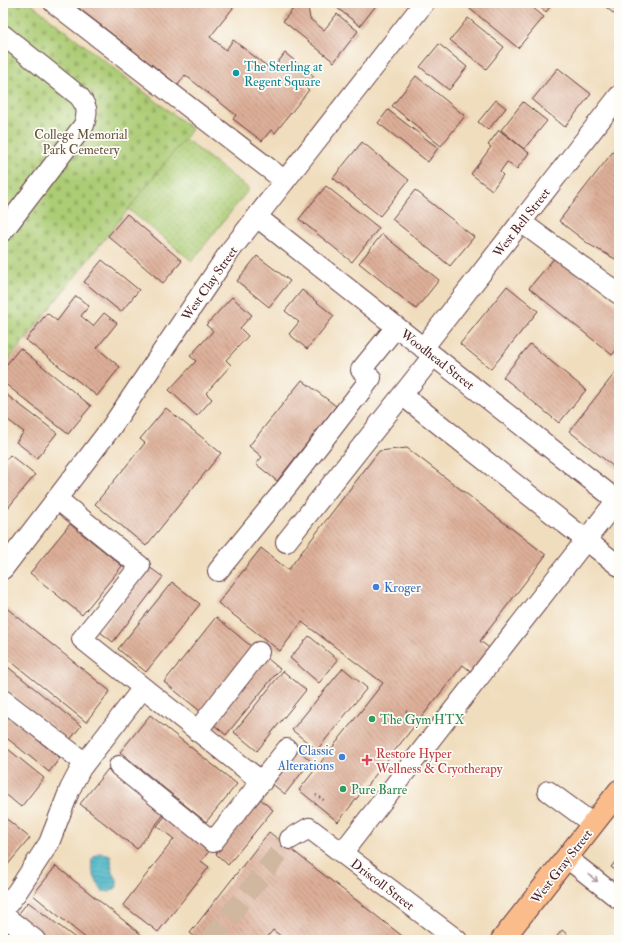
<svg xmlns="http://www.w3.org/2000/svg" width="622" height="943" font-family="'IM FELL Double Pica',serif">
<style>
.grass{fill:url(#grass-dots);stroke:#7b7650}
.cemetery{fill:url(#cemetery-stones);stroke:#7b7650}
.water{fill:url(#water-rules);stroke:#4a6a79}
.building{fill:url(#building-back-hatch)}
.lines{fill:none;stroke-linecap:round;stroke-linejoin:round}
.minor-tunnel{stroke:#cfb7a0;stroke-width:20;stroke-dasharray:20 10;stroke-linecap:butt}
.minor-casing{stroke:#633c41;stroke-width:22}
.major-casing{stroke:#633c41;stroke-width:24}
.path{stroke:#633c41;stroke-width:2.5;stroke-dasharray:1 3;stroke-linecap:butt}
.minor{stroke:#fff;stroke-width:20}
.major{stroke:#f9bc8a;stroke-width:22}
.oneway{stroke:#ae9aa0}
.culture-dot{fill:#0f9aa8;stroke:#fdfcf7;stroke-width:1.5}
.shop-dot{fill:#3f7fe0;stroke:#fdfcf7;stroke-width:1.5}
.leisure-dot{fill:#2e9e5b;stroke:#fdfcf7;stroke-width:1.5}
.health-dot{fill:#e0444e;stroke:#fdfcf7;stroke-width:1.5}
.labels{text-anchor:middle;stroke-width:3.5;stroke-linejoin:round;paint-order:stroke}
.culture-label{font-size:13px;fill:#0d838f;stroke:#fdfcf7;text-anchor:start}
.park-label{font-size:13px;fill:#675341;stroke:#fdfcf7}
.street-label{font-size:13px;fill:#4a1f2b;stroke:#fdfcf7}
.shop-label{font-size:13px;fill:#366cbe;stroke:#fdfcf7;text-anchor:start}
.leisure-label{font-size:13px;fill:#27864d;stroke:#fdfcf7;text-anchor:start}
.health-label{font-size:13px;fill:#be3a42;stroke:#fdfcf7;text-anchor:start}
</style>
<defs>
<pattern id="grass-dots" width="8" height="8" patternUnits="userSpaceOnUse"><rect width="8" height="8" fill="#accc74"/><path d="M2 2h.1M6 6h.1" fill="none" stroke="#96af65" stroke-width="1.8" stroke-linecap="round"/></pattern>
<pattern id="cemetery-stones" width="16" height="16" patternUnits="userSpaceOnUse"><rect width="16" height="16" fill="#accc74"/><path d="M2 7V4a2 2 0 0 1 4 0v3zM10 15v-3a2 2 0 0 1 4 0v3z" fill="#96af65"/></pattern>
<pattern id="water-rules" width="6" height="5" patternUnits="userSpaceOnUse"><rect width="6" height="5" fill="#4ab6c7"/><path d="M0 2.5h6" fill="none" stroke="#4093a2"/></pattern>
<pattern id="building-back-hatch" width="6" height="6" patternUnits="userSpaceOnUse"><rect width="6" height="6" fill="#ddaf98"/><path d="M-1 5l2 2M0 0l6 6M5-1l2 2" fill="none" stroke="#b58e7c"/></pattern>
</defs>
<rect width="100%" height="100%" fill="#fdfcf7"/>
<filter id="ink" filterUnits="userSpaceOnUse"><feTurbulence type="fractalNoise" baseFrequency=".025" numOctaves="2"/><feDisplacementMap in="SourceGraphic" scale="8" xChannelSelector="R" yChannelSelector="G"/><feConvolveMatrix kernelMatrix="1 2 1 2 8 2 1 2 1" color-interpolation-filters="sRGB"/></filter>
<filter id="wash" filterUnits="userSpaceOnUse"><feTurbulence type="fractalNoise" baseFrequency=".012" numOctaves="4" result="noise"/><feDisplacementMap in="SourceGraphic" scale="16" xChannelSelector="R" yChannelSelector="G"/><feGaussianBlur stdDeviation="0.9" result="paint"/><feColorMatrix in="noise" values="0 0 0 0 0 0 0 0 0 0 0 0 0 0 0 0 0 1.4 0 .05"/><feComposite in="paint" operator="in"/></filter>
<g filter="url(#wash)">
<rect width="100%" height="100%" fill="#f0ddbd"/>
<!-- grass -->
<path class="grass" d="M184,138l65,51 -57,72 -64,-52z"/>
<!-- cemetery -->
<path class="cemetery" d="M3,3h27l162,126 -189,238z"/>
<!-- water -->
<path class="water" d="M98,853l10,1 3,2 1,17 5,6v8l-7,5 -8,-1c-4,-7 -13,-22 -10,-31 1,-3 4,-5 6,-7z"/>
<g id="blocks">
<!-- building -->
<path class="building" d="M72,3h165l-27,34 16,13 7,-10 39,30 13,-17 29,23 -9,11 4,3 -34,43 -4,-3 -9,11 -29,-22 3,-4 -51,-40 -7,10z
M298,3h5l5,4 2,12 14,11 13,-16 21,17 -24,31 -51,-41z
M331,3h47l-18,23z
M473,3h54l17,14 -26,31 -49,-40z
M535,3h18l-7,9z
M601,3h18v15z
M468,18l36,29 -18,22 -36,-29z
M439,44l28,23 -18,23 -29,-23z
M558,68l33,26 -26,33 -33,-27z
M416,76l49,40 -24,30 -49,-40z
M496,100l10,8 -18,22 -10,-8z
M523,102l24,19 -23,28 -23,-19z
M388,110l50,38 -10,14 -50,-39z
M499,130l30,23 -12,16 -10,-7 -7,10 3,3 -11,15 -21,-16 20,-27 -3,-2z
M362,142l47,38 -29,36 -47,-38z
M619,144v117l-29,-16 -31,-24z
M326,186l53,42 -27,34 -53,-43z
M415,190l59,47 -24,29 -58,-47z
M127,214l55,47 -19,22 -55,-47z
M382,234l57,46 -23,29 -57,-46z
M257,256l33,25 -21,26 -32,-26z
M556,256l63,51v40l-7,8 -83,-67z
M102,260l37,30 -18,22 -37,-30z
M507,286l31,25 -47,58 -31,-25z
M302,290l32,26 -27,33 -18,-15 10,-12 -14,-11z
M76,296l13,10 -8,10 12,10 11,-13 13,10 -20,25 23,19 -23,29 -71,-56 21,-27 10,8z
M232,297l20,18 -12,13 8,8 -22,24 5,5 -25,28 6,6 -15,17 -28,-26 27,-29 -6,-5 23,-25 -7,-6z
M530,344l56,46 -27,33 -56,-46z
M20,348l71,58 -23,28 -65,-52v-13z
M619,368v103l-50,-40z
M302,380l34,26 -59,75 -21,-17 6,-7 -13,-11z
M3,392l54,41 -20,25 -21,-16 8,-10 -16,-12 -5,6z
M166,408l55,45 -75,93 -51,-42 50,-61 -5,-4z
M407,448l139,107 -66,86 12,9 -18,24 -11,-9 -125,157 -39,-32 84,-107 -81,-61 -22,29 -62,-48 43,-55 27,22 91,-119z
M10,455l25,20 -32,39v-51z
M70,524l52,42 -40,49 -52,-42z
M149,567l14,10 -50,65 -13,-10z
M172,582l28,22 -54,68 -28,-23z
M4,606l106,85 -24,31 -83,-67v-47z
M216,617l36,30 -52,64 -36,-29z
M309,636l29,24 -19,23 -29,-25z
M267,658l13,11 -54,66 -13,-11z
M3,663l78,63 -12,15 -66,-54z
M343,668l24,20 -50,62 -25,-20z
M283,671l23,19 -49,61 -23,-19z
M3,712l57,46 -11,14 -46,-37z
M150,715l87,69 -31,38 -86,-70z
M3,745l41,33 -23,29 -18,-15z
M298,750l13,11 -26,33 -14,-11z
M108,769l57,44 -28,36 -57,-45z
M260,799l13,11 -45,55 -12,-11z
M166,815l45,34 -10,12 8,6 -51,65 -35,-27 51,-66 -17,-13z
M3,816l27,22 -25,30 -2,-2z
M269,832l137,107 -1,1h-119l-13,-10 -8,10h-66l-9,-7z
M619,857v16l-8,-6z
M56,866l92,74h-60l-55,-45z
M28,902l50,38h-31l-31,-23z
M562,930l12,10h-20z
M5,932l10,8h-12v-6z"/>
</g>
</g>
<g filter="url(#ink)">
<use href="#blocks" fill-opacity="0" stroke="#633c41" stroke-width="1"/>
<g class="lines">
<!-- minor-tunnel -->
<path class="minor-tunnel" d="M210,940l80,-101"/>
<defs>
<path id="minor" d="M54,3l231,178
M3,35l76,61c9,12 9,15 5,29l-81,106
M257,217l362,285
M521,222l98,72
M423,348l196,-252
M402,395l217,171
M57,499l83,67 -58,73 180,143
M286,542l147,-186
M3,569l107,-140 120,-178 194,-248
M218,571l71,-87 82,-106 -10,-8 35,-43
M3,700l82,63
M197,731l62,-79
M119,766l94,76 74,-93
M548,791l45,33
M290,839l19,-11 148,112
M342,853l275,-353
M567,858l52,41
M3,910l14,-18 32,-49 21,-54 11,-21 62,-80
M3,915l32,25"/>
<path id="major" d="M502,940l117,-149"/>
</defs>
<!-- minor casing -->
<use href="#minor" class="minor-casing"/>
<!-- major casing -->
<use href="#major" class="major-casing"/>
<!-- path -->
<path class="path" d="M406,711l9,6
M316,795l9,6"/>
<!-- minor -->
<use href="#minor" class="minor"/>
<!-- major -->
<use href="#major" class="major"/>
</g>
<!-- one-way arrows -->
<defs><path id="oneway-shaft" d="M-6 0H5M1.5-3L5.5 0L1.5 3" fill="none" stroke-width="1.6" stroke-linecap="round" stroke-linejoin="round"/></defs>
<use class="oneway" href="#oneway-shaft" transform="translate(593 878) rotate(38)"/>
</g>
<!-- markers -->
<circle class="culture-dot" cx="236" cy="73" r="4"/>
<g class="shop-dot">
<circle cx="376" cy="587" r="4"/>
<circle cx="342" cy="757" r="4"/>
</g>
<g class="leisure-dot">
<circle cx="372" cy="719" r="4"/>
<circle cx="343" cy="789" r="4"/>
</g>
<path class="health-dot" d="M365 754h4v4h4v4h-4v4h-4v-4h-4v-4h4z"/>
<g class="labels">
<!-- culture labels -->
<g class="culture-label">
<text x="244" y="71">The Sterling at<tspan x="244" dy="15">Regent Square</tspan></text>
</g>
<!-- park labels -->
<g class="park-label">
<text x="81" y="139">College Memorial<tspan x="81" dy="15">Park Cemetery</tspan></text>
</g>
<!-- street labels -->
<g class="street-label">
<text transform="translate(521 222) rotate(-52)" y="5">West Bell Street</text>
<text transform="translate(209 283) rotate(-55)" y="5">West Clay Street</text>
<text transform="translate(438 359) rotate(38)" y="5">Woodhead Street</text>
<text transform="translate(561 866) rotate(-52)" y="5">West Gray Street</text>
<text transform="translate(383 884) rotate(37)" y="5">Driscoll Street</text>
</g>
<!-- shop labels -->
<g class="shop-label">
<text x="384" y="592">Kroger</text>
<text x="334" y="755" text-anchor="end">Classic<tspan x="334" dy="15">Alterations</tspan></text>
</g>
<!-- leisure labels -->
<g class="leisure-label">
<text x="380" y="724">The Gym HTX</text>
<text x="351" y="794">Pure Barre</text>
</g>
<!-- health labels -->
<g class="health-label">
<text x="376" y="758">Restore Hyper<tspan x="376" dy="15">Wellness &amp; Cryotherapy</tspan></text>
</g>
</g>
<!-- margin -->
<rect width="622" height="943" fill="none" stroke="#fdfcf7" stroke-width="16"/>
</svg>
